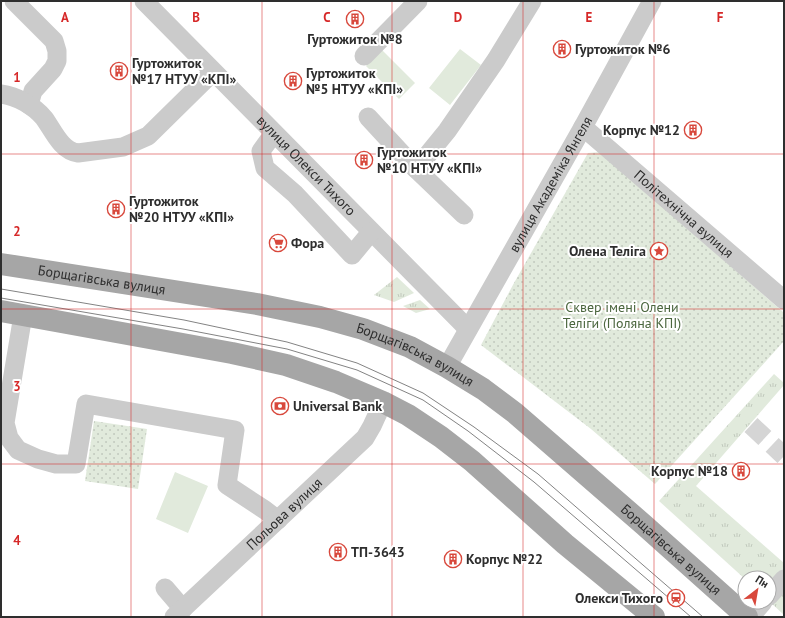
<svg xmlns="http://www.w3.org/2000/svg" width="785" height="618" font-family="'PT Sans',sans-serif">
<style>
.grass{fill:url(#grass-tufts)}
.park{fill:url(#park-dots)}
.garden{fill:#e1eadc}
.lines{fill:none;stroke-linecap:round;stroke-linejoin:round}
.minor-tunnel{stroke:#d5d5d5;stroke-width:19;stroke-dasharray:19 10;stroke-linecap:butt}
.minor{stroke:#cbcbcb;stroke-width:19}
.major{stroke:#a6a6a6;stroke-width:22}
.tram{stroke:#838383;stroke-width:1}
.grid{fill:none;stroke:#d62828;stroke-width:1;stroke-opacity:0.55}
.labels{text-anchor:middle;stroke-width:4;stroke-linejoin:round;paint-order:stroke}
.poi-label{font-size:14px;font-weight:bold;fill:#2e2e2e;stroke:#fff;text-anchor:start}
.street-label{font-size:14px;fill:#2e2e2e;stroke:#fff}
.park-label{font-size:14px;fill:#4b663e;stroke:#fff}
.grid-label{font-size:13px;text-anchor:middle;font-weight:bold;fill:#d62828;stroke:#fff;stroke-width:4;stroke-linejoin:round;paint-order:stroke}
</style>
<defs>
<pattern id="grass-tufts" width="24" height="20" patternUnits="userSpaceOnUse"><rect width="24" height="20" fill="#e1eadc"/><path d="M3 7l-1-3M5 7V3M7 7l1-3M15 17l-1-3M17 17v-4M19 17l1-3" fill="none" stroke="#c1c9bd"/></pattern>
<pattern id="park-dots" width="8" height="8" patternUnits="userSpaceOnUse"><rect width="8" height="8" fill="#e1eadc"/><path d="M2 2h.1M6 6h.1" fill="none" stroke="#c1c9bd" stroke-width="1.8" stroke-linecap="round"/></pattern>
</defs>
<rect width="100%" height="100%" fill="#fff"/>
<!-- grass -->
<path class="grass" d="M397,277l17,16 -20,9 -20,-7z
M420,300l10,9 -14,4 -13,-7z
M774,374l10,9v2l-88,101 88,77v52l-15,-14v-23h-24v1l-86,-78z"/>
<!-- park -->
<path class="park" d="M601,152l182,160 1,29 -129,143 -64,-55 -110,-84 33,-62 74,-130z
M94,421l53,8 -9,60 -53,-8z"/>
<!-- garden -->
<path class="garden" d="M460,49l21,16 -31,40 -21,-17z
M382,50l33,33 -16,16 -33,-33z
M175,472l33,14 -20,47 -32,-14z"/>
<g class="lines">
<!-- minor-tunnel -->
<path class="minor-tunnel" d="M751,425l33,31"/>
<!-- minor -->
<g class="minor">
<path d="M14,1l40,40 3,10v10l-4,8 -20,22 -4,14"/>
<path id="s1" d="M144,1l324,328"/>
<path d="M364,56l54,-55"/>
<path d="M1,94c16,2 33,12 43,24 9,12 17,33 34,35l45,-6 25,-11 65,-64"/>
<path d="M368,117l48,52 48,46"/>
<path id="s2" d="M583,127l201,173"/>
<path d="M274,133l-13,18 4,17 30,26 57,61 19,-23"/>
<path d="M416,169l31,-38 49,-71 36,-59"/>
<path d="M23,315l-18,108 4,15 9,12 20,9 18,5h20l10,-60 149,26 -8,55 38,25 13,10"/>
<path id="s3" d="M447,367l136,-240 69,-126"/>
<path d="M165,588l18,21"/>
<path d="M769,596l15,-17"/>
<path id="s4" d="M174,617l191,-179 7,-12 11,-24"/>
<path d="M750,617l13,-15"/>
</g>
<!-- major -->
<g class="major">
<path id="s5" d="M1,264l256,40 63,13 43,12 47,18 37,20 36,22 32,24 129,112 103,92"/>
<path d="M1,311l231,42 54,12 50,17 47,20 25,13 33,22 31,24 93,83 89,73"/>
</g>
<!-- tram -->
<path class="tram" d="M1,289l183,31 103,22 70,21 66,30 51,34 64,47 165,143
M1,298l182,31 104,20 70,21 66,30 45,31 66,51 157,135"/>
</g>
<!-- grid -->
<path class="grid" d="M131,1v616M262,1v616M392,1v616M523,1v616M654,1v616M1,154h783M1,309h783M1,464h783"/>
<!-- icons -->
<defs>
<symbol id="building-ring" viewBox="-11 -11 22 22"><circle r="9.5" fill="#fff" stroke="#d8483c" stroke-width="1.5"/><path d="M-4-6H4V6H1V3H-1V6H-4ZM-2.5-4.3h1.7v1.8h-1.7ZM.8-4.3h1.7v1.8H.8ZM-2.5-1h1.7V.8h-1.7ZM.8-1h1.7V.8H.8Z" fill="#d8483c"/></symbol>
<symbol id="supermarket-ring" viewBox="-11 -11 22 22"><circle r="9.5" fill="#fff" stroke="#d8483c" stroke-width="1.5"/><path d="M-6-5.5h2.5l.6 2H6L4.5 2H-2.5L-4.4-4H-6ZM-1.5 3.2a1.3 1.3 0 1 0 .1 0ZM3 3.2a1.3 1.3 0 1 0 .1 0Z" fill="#d8483c"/></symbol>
<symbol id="sight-ring" viewBox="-11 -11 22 22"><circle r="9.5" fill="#fff" stroke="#d8483c" stroke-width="1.5"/><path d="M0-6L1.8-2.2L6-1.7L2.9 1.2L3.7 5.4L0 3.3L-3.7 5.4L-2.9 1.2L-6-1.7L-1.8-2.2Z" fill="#d8483c"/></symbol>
<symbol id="bank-ring" viewBox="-11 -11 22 22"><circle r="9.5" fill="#fff" stroke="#d8483c" stroke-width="1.5"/><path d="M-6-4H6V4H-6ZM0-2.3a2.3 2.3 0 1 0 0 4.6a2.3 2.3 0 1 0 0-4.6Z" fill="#d8483c"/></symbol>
<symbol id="station-ring" viewBox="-11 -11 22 22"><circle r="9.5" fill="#fff" stroke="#d8483c" stroke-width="1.5"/><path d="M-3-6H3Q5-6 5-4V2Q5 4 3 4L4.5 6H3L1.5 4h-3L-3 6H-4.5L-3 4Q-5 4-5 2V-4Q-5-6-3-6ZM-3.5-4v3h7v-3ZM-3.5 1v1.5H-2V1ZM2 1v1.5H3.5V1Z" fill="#d8483c"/></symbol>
</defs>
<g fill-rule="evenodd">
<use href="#building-ring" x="345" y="9" width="20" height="20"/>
<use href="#building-ring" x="552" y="39" width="20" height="20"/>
<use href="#building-ring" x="109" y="61" width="20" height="20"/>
<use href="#building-ring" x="283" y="71" width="20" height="20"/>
<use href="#building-ring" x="683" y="120" width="20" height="20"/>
<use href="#building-ring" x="354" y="150" width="20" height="20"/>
<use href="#building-ring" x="106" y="199" width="20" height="20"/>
<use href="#supermarket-ring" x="268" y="233" width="20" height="20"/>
<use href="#sight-ring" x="649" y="241" width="20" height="20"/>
<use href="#bank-ring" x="270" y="396" width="20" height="20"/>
<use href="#building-ring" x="731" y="461" width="20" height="20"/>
<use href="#building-ring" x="328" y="542" width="20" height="20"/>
<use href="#building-ring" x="443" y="549" width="20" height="20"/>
<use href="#station-ring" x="666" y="588" width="20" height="20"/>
</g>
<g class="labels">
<!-- poi labels -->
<g class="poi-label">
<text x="355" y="44" text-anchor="middle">Гуртожиток №8</text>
<text x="575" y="54">Гуртожиток №6</text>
<text x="132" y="68">Гуртожиток<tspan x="132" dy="16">№17 НТУУ «КПІ»</tspan></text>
<text x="306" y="78">Гуртожиток<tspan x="306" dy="16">№5 НТУУ «КПІ»</tspan></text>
<text x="680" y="135" text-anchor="end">Корпус №12</text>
<text x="377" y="157">Гуртожиток<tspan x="377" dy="16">№10 НТУУ «КПІ»</tspan></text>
<text x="129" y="206">Гуртожиток<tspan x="129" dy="16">№20 НТУУ «КПІ»</tspan></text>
<text x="291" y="248">Фора</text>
<text x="646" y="256" text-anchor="end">Олена Теліга</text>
<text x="293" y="411">Universal Bank</text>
<text x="728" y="476" text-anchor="end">Корпус №18</text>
<text x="351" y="557">ТП-3643</text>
<text x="466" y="564">Корпус №22</text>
<text x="663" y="603" text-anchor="end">Олекси Тихого</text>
</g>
<!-- street labels -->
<g class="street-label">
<text dy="5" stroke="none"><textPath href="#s1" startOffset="231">вулиця Олекси Тихого</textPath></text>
<text dy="5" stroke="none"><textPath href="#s3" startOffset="210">вулиця Академіка Янгеля</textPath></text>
<text dy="5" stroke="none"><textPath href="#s2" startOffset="133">Політехнічна вулиця</textPath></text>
<text dy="5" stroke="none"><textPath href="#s5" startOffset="102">Борщагівська вулиця</textPath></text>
<text dy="5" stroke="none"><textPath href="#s5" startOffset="426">Борщагівська вулиця</textPath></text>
<text dy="5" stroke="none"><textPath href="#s4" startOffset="151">Польова вулиця</textPath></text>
<text dy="5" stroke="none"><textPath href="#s5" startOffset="750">Борщагівська вулиця</textPath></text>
</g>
<!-- park labels -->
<g class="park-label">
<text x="622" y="312">Сквер імені Олени<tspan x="622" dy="16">Теліги (Поляна КПІ)</tspan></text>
</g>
</g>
<g class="grid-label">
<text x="65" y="22">A</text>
<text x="196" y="22">B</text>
<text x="327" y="22">C</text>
<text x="458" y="22">D</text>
<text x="589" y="22">E</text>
<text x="720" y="22">F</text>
<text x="17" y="82">1</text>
<text x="17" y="236">2</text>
<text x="17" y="391">3</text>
<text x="17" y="545">4</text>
</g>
<!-- border -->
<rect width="785" height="618" fill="none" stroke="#2e2e2e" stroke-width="4"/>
<!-- north arrow -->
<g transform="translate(757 590) rotate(31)"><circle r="19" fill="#ffffff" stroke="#ababab"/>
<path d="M0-3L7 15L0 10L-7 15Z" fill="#d8483c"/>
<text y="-6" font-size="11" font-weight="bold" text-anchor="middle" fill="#2e2e2e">Пн</text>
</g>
</svg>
